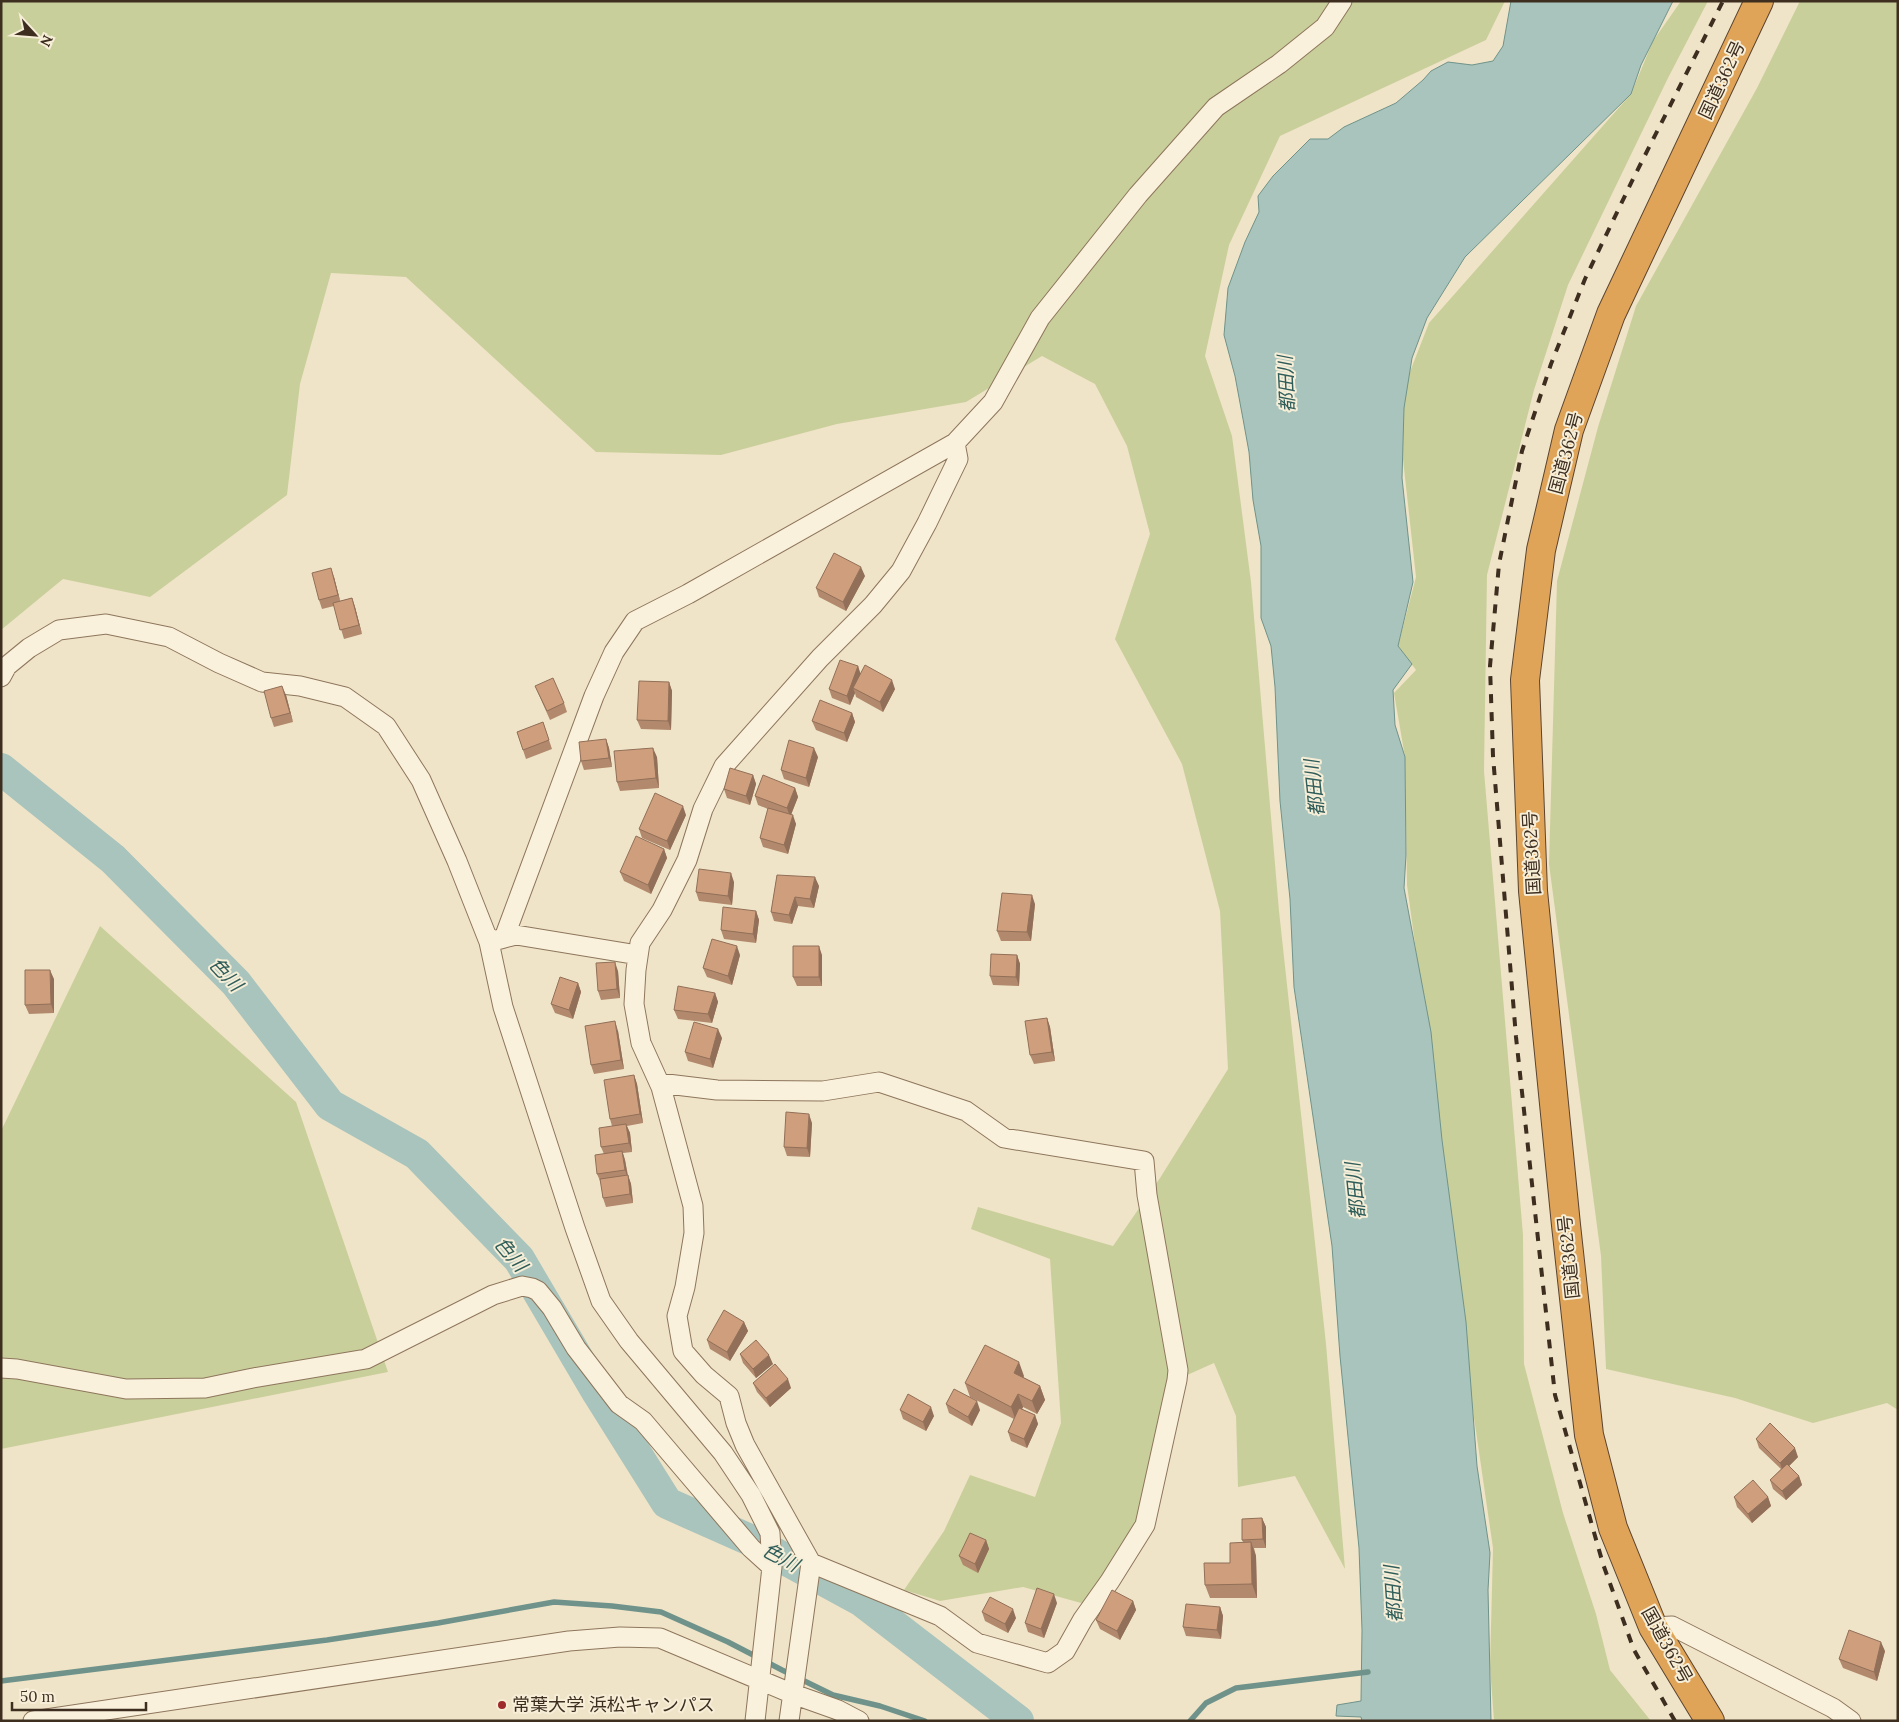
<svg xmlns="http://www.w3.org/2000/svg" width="1899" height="1722" font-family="Lora,'Noto Sans JP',serif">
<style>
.green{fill:#c9cf9b}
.water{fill:#a9c4bc;stroke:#6f938a}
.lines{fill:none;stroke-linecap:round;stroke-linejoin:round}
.stream{stroke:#6f938a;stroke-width:5.5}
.river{stroke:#a9c4bc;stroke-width:32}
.minor-casing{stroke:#8d765c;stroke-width:21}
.highway-casing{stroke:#5b4430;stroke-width:30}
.minor{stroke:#faf1dc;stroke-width:19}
.highway{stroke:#e0a458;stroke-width:28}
.rail{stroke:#3d2e20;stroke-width:4;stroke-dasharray:9 9;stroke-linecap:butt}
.wall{fill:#b2896c}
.shaded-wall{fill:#916f58}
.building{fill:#cf9f7d;stroke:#916f58}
.poi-dot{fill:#9e2a2b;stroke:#f7eed8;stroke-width:2}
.labels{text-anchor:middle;stroke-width:4;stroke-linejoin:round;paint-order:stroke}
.street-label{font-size:18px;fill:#3d2e20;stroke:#f7eed8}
.poi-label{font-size:18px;fill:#3d2e20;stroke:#f7eed8;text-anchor:start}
.water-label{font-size:19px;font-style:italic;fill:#2f5d5a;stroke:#f7eed8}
</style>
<rect width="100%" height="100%" fill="#f0e4c8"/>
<!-- green -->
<path class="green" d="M1,1h1504l-19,39 -206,96 -51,109 -24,111 27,80 19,146 28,329 47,433 19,225 -50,-93 -57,11 -2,-71 -22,-53 -38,17 -35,152 -49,74 -69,-19 -83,14 -36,-11 40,-59 26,-56 65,22 26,-74 -11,-164 -79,-30 7,-22 135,39 47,-68 68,-109 -8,-158 -38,-147 -67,-125 35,-105 -23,-88 -32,-62 -53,-28 -76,46 -129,22 -116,31 -125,-3 -190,-175 -75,-4 -31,111 -13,111 -137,102 -87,-18 -62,51z
M1681,1h27l-40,77 -100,207 -34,105 -47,185 -3,196 39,464 1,129 39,149 33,101 14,56 41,51h-157l-4,-54 3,-119 -22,-151 -30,-263 -34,-249 -2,-128 -11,-64 22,-23 -18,-24 18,-69 -19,-172 32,-82 202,-229 22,-53z
M1800,1h98v1409l-11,-7 -74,20 -78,-25 -129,-29 -5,-113 -52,-392 8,-283 41,-154 38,-121 121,-218z
M100,926l196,176 92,270 -387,77v-318z"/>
<!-- water -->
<path class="water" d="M1511,1h162l-32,64 -10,29 -166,163 -38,61 -15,40 -8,50 -2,70 11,104 -15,64 14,18 -19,26 2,35 10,32 1,98 -2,33 27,144 11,108 24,182 11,144 13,87 -2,37 3,131h-129l-1,-4 -25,-1 1,-11 24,-4 1,-71 -3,-82 -19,-192 -8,-110 -38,-259 -4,-88 -10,-98 -5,-114 -4,-41 -10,-28v-72l-8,-46 -4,-48 -6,-33 -8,-43 -11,-41 4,-47 17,-46 14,-30 -1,-16 15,-20 37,-37h18l16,-12 52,-24 27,-23 8,-9 17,-9 24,3 21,-4 10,-15z"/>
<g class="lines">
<!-- stream -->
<path class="stream" d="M1,1681l326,-41 111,-17 116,-21 58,4 49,6 67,30 54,28 51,25 47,11 45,15
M1190,1721l16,-18 30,-15 132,-16"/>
<!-- river -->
<path class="river" d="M1,769l112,90 123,124 94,122 87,49 102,105 79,134 69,110 83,37 112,61 156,120"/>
<defs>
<path id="minor" d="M1,677l6,-11 22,-18 30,-18 47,-6 63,13 50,26 43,19 38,4 45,11 41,29 35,54 36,81 32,81 14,65 72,221 26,73 28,40 94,112 28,42 19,38 2,34 -17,154
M504,938l12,-3 122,20
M489,942l15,-4 90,-242 20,-44 21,-31 53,-27 267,-151 38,-41 47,-84 98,-123 78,-88 63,-43 46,-37 17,-26
M659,1083l58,7 106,1 56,-9 87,29 38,27 140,23 3,34 31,175 -1,10 -32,145 -35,56 -27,38 -18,32 -17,12 -71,-20 -37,-27 -129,-53
M1,1368l16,1 109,20 79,-1 48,-10 113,-19 127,-64 29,-9 10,2 6,3 14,17 24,40 43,56 24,17 108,127 21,19
M1653,1627l19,-1 161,82 18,13
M33,1721l536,-80 51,-4 40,1 133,56 45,16 21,11
M789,1721l22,-158 -66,-118 -9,-22 -7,-27 -25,-21 -21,-24 -6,-35 8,-29 9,-54 -1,-27 -32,-119 -20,-44 -7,-39 2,-34 4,-27 22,-33 25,-50 16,-51 21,-43 96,-108 53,-53 28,-34 26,-48 31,-64 -3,-16"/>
<path id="highway" d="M1710,1721l-57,-94 -40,-99 -24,-93 -23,-210 -33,-334 -8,-211 16,-130 28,-120 42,-116 148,-313"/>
</defs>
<!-- minor casing -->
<use href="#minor" class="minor-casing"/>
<!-- highway casing -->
<use href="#highway" class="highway-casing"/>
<!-- minor -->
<use href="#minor" class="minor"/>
<!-- highway -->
<use href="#highway" class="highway"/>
<!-- rail -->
<path class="rail" d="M1675,1721l-41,-71 -31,-86 -48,-169 -39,-358 -23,-281 -3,-90 9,-102 23,-113 29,-87 34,-85 48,-100 90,-178"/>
</g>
<!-- wall -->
<path class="wall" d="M865,576l-19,35 -27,-14 -3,-9z
M334,577l6,24 12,-3 3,9 7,27 -18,5 -10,-33 -12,3 -3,-9z
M858,666l2,8 35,15 -12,23 -27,-15 -1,-4 -5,12 -18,-7 -3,-9z
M669,682l3,9 -1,39 -30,-1 -4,-9z
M535,686l29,17 3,9 -17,8z
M286,695l7,27 -19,5 -3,-9z
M852,713l3,9 -8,20 -31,-12 -4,-9z
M543,722l9,27 -26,10 -9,-27z
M606,739l3,9 3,19 -28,3 -3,-9z
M657,757l2,31 -39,3 -3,-9z
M818,757l-9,30 -25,-8 -3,-9z
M753,775l3,9 -6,21 -23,-7 -3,-9z
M795,788l3,9 -7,18 5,9 -8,30 -25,-7 -3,-9 8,-29 -10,-4 -3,-9z
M686,815l-16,35 -28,-12 -3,-9z
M664,849l3,9 -16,36 -27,-13 -4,-9z
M777,875l42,11 -5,22 -16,-2 -6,18 -18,-3 -3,-9z
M734,882l-2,23 -33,-4 -3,-9z
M1035,904l-4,37h-30l-4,-10z
M756,911l3,9 -3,23 -32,-4 -3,-9z
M740,955l-8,30 -25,-8 -4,-9z
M822,955v31h-25l-4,-9z
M1017,955l3,9 -1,22 -26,-1 -3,-9z
M618,971l2,27 -19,2 -3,-9z
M54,979v34l-25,1 -4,-9z
M578,983l3,9 -8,27 -18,-6 -4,-9z
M715,993l3,9 -6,21 -34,-4 -4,-9z
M1047,1018l3,9 5,34 -21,3 -4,-9z
M618,1031l6,38 -30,5 -3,-9z
M722,1038l-9,30 -25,-7 -3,-9z
M634,1075l3,9 6,39 -16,3 3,7 2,19 -9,1 2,7 3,15 3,9 2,19 -27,4 -3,-9 -2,-15 -4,-9 7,-20 -3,-7 11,-21 -2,-7z
M812,1123l-2,34 -23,-1 -3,-9z
M744,1322l4,9 -18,30 -20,-12 -3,-9z
M740,1354l33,10 -17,14 -13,-15z
M1024,1376l-1,1 17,9 5,14 -8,14 -14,-7 -1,2 13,6 3,9 -11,24 -16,-7 -3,-9 6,-13 -44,-22 -5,-14z
M753,1383l38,5 -21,19 -13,-15z
M946,1404l34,6 -8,16 -23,-13z
M900,1410l34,6 -8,15 -23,-12z
M1756,1439l42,18 -9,9 10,10 3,9 -16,15 -13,-11 -3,-9 11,-11 -22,-21z
M1734,1497h34l3,9 -19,17 -15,-16z
M1262,1518l4,9v21h-12l2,8 1,42h-47l-5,-13 25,-22 13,-21 -1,-2z
M986,1540l3,9 -11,24 -15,-8 -4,-9z
M1133,1601l3,9 -16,30 -20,-11 -4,-9z
M1057,1603l-13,35 -16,-6 -3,-9z
M1220,1607l3,9 -2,23 -35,-3 -3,-9z
M982,1612l34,6 -8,15 -23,-12z
M1885,1651l-8,30 -34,-13 -4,-9z"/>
<!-- shaded-wall -->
<path class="shaded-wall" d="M861,567l4,9 -19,35 -3,-9z
M331,568l3,9 7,27 -3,-9z
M352,598l3,9 7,27 -3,-9z
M858,666l3,9 -8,13 2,5 -5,12 -3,-9z
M892,680l3,9 -12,23 -3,-10z
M669,682l3,9 -1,39 -3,-9z
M282,686l4,9 7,27 -3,-9z
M852,713l3,9 -8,20 -3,-9z
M606,739l3,9 3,19 -3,-9z
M653,748l4,9 2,31 -3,-10z
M814,748l4,9 -9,30 -3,-9z
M753,775l3,9 -6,21 -4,-9z
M795,788l3,9 -8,20 -3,-9z
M683,806l3,9 -16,35 -3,-9z
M793,815l3,9 -8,30 -4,-9z
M664,849l3,9 -16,36 -3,-9z
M731,873l3,9 -2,23 -4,-9z
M815,877l4,9 -5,22 -4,-9z
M1032,895l3,9 -4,37 -4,-9z
M795,897l3,9 -6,18 -3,-9z
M756,911l3,9 -3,23 -3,-9z
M737,946l3,9 -8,30 -4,-9z
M819,946l3,9v31l-3,-9z
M1017,955l3,9 -1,22 -3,-9z
M615,962l3,9 2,27 -3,-9z
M50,970l4,9v34l-3,-9z
M578,983l3,9 -8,27 -4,-9z
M715,993l3,9 -6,21 -4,-9z
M1047,1018l3,9 5,34 -3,-9z
M615,1021l3,10 6,38 -3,-9z
M718,1029l4,9 -9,30 -3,-9z
M634,1075l3,9 6,39 -3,-9z
M809,1114l3,9 -2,34 -3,-9z
M626,1124l4,9 2,19 -3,-9z
M622,1151l3,9 3,19 -3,-9z
M628,1175l3,9 2,19 -3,-9z
M744,1322l4,9 -18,30 -3,-9z
M769,1355l4,9 -17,14 -3,-9z
M1019,1362l5,14 -5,10 -5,-13z
M788,1379l3,9 -21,19 -4,-9z
M1040,1386l5,14 -8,14 -5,-13z
M1018,1394l5,13 -7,14 -5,-14z
M977,1401l3,9 -8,16 -4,-9z
M931,1407l3,9 -8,15 -3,-9z
M1035,1415l3,9 -11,24 -3,-9z
M1795,1448l3,9 -15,15 -3,-9z
M1799,1476l3,9 -16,15 -4,-9z
M1768,1497l3,9 -19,17 -4,-9z
M1262,1518l4,9v21l-3,-9z
M986,1540l3,9 -11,24 -3,-9z
M1251,1542l5,14 1,42 -5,-14z
M1054,1594l3,9 -13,35 -3,-9z
M1133,1601l3,9 -16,30 -3,-9z
M1220,1607l3,9 -2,23 -4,-9z
M1013,1609l3,9 -8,15 -3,-9z
M1881,1642l4,9 -8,30 -3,-9z"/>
<!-- building -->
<path class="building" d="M834,553l27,14 -18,35 -27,-14z
M331,568l7,27 -19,5 -7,-27z
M352,598l7,27 -19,5 -7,-27z
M840,660l18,6 -11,30 -18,-7z
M865,665l27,15 -12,22 -27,-14z
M553,678l11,25 -17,8 -12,-25z
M639,681l30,1 -1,39 -31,-1z
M282,686l8,27 -19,5 -7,-27z
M820,700l32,13 -8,20 -32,-12z
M543,722l6,18 -26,10 -6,-18z
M606,739l3,19 -28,3 -2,-19z
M789,740l25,8 -8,30 -25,-8z
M653,748l3,30 -39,4 -3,-31z
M730,768l23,7 -7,21 -22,-7z
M763,775l32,13 -8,20 -32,-12z
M655,793l28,13 -16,35 -28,-12z
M768,808l25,7 -9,30 -24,-7z
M636,836l28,13 -16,36 -28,-13z
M699,869l32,4 -3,23 -32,-4z
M777,875l38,2 -5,22 -15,-2 -6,18 -18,-3z
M1002,893l30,2 -5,37 -30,-1z
M723,907l33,4 -3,23 -32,-4z
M712,939l25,7 -9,30 -25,-8z
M793,946h26v31h-26z
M991,954l26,1 -1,22 -26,-1z
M615,962l2,27 -19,2 -2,-28z
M25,970h25l1,34 -26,1z
M560,977l18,6 -9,27 -18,-6z
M678,986l37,7 -7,21 -34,-4z
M1047,1018l5,34 -22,3 -5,-34z
M615,1021l6,39 -30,5 -6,-39z
M694,1022l24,7 -8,30 -25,-7z
M634,1075l6,39 -30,5 -6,-39z
M786,1112l23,2 -2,34 -23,-1z
M626,1124l3,19 -28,4 -2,-19z
M622,1151l3,19 -28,4 -2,-19z
M628,1175l2,19 -27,4 -3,-19z
M724,1310l20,12 -17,30 -20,-12z
M756,1340l13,15 -16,14 -13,-15z
M985,1345l34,17 -5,11 26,13 -8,15 -14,-7 -7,13 -46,-24z
M775,1364l13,15 -22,19 -13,-15z
M954,1389l23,12 -9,16 -22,-13z
M908,1394l23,13 -8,15 -23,-12z
M1019,1408l16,7 -11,24 -16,-7z
M1770,1423l25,25 -15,15 -24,-24z
M1787,1464l12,12 -17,15 -12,-11z
M1753,1480l15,17 -20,17 -14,-17z
M1262,1518l1,21 -21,1v-21z
M970,1533l16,7 -11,24 -16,-8z
M1251,1542l1,42 -47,1 -1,-22h26v-20z
M1037,1588l17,6 -13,35 -16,-6z
M1112,1590l21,11 -16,30 -21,-11z
M990,1597l23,12 -8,15 -23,-12z
M1186,1604l34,3 -3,23 -34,-3z
M1849,1630l32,12 -7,30 -35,-13z"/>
<!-- markers -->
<circle class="poi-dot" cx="502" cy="1705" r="5"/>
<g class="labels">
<!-- street labels -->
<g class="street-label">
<text transform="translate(1722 80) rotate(-65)" y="6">国道362号</text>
<text transform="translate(1566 453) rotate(-75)" y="6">国道362号</text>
<text transform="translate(1532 853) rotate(-93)" y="6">国道362号</text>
<text transform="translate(1569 1257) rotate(-96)" y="6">国道362号</text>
<text transform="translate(1667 1645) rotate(61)" y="6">国道362号</text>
</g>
<!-- poi labels -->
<g class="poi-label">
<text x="512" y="1711">常葉大学 浜松キャンパス</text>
</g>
<!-- water labels -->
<g class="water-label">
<text transform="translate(1286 384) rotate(-93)" y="7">都田川</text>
<text transform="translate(1314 788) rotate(-96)" y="7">都田川</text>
<text transform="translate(226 974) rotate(47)" y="7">色川</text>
<text transform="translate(1355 1191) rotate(-96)" y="7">都田川</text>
<text transform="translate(511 1254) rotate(50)" y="7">色川</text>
<text transform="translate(781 1557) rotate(28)" y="7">色川</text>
<text transform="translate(1393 1594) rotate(-94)" y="7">都田川</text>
</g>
</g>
<!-- border -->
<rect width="1899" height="1722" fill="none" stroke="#3d2e20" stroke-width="5"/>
<!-- north arrow -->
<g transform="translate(35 35) rotate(116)" stroke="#f7eed8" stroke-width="4" paint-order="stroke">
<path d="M0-4L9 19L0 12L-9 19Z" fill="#3d2e20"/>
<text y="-8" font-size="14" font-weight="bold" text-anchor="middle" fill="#3d2e20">N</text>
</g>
<!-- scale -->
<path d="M12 1702v8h134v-8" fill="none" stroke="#3d2e20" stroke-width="2.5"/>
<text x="20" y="1702" font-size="15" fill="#3d2e20" stroke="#f7eed8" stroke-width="4" paint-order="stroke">50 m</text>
</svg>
